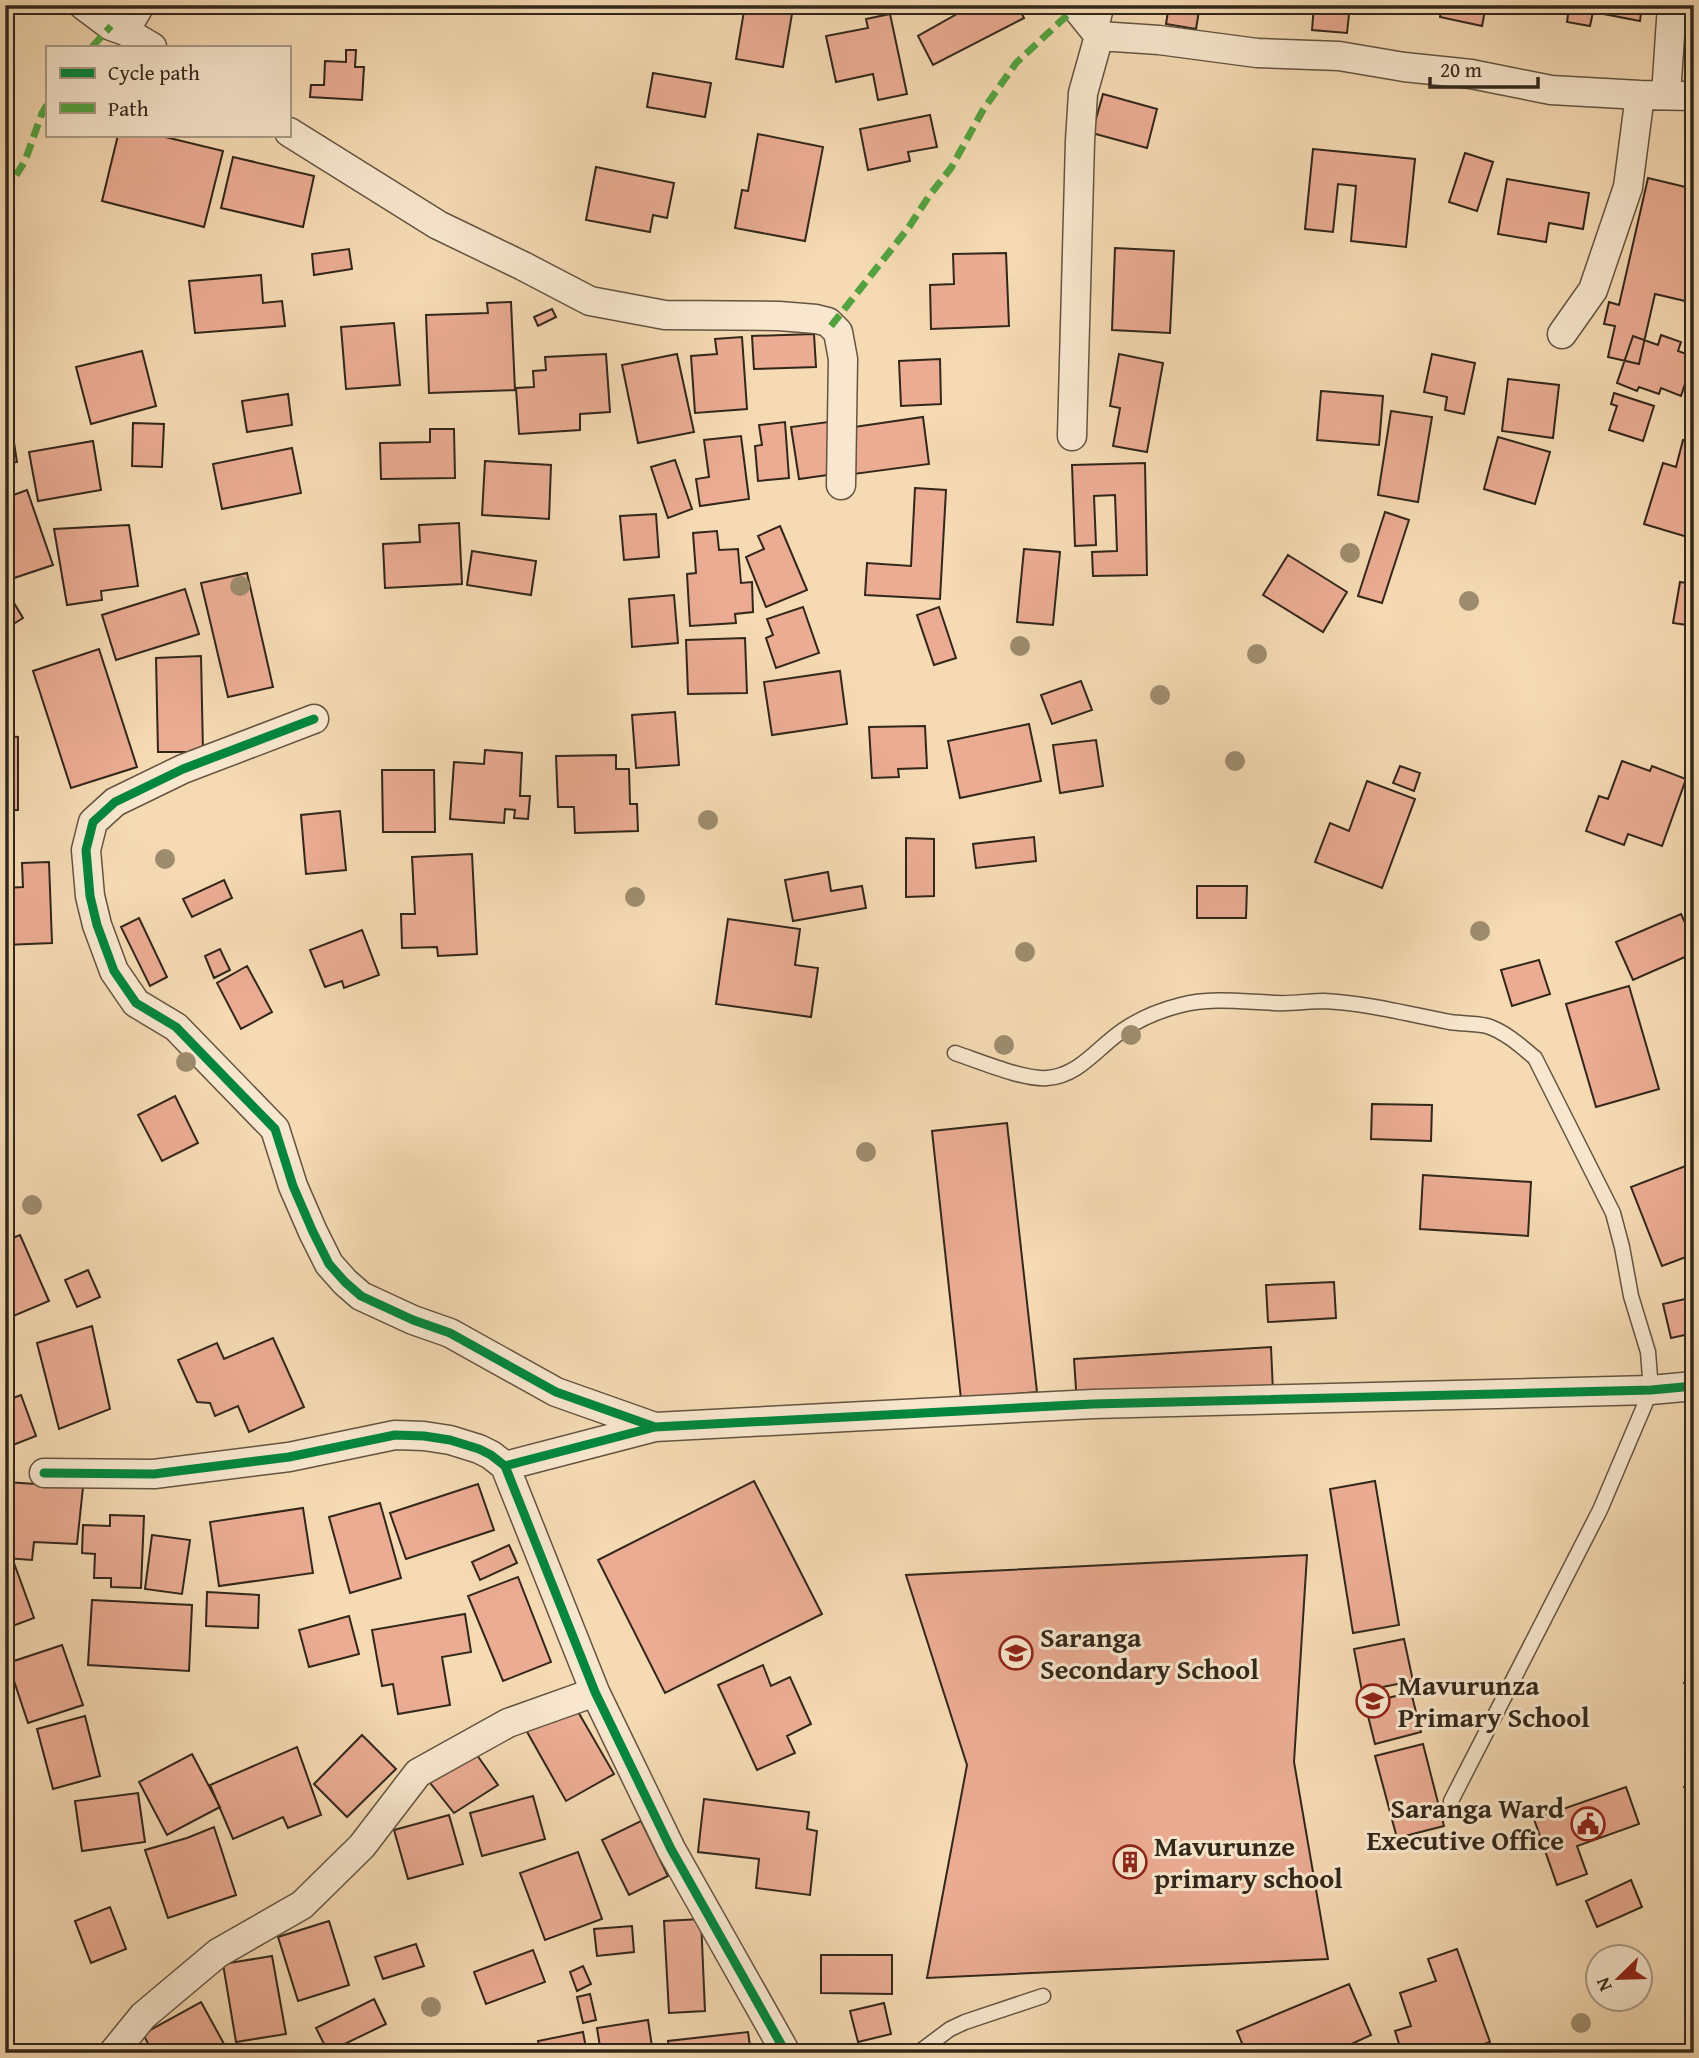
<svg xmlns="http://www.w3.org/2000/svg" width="1699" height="2058" font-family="'Gentium Book Plus',serif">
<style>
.building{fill:#ebac93;stroke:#32271a;stroke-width:2}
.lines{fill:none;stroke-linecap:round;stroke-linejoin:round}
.service-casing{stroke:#635440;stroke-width:17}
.minor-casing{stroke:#635440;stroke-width:31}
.service{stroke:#f8e7ce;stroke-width:14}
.minor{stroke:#f8e7ce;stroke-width:28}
.quiet{stroke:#52a340;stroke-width:7;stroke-dasharray:14 7;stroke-linecap:butt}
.cycleway-casing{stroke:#f8e7ce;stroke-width:13}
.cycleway{stroke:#00873e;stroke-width:9}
.tree{fill:#9e8c6e}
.labels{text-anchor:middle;stroke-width:6;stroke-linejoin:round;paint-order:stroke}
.poi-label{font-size:28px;font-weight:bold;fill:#32271a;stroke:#f8e7ce;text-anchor:start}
</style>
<rect width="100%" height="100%" fill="#f5dab3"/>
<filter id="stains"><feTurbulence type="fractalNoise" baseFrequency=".00286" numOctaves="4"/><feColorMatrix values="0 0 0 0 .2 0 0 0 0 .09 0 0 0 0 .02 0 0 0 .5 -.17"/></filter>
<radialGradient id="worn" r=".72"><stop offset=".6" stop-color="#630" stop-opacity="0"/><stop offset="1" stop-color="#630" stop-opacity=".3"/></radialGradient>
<!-- building -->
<path class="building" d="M745,5h25l-1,5 23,4 -9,53 -47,-8z
M973,5h44l7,13 -91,47 -15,-29z
M1169,5h31l-4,24 -30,-5z
M1314,5h36l-3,28 -35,-3z
M1442,5h44l-4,21 -42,-9z
M1561,5h81l-2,16 -47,-9 -3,14 -23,-4 2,-15z
M890,14l17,80 -29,6 -5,-26 -37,8 -10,-46 42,-8 -2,-9z
M346,50h10l-1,17h9l-2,33 -52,-3 1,-12h13l1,-24 21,1z
M653,73l58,10 -6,34 -58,-10z
M1103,94l54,15 -10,39 -55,-15z
M930,115l7,32 -29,5 2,9 -42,9 -8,-41z
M758,134l65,13 -18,94 -70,-13 7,-38 6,1z
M118,135h39l66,16 -19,76 -102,-26z
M1313,149l102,10 -9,88 -55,-6 5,-55 -18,-2 -5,48 -28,-3z
M1465,153l28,9 -16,49 -28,-9z
M233,157l81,19 -11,51 -82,-19z
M596,167l78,16 -7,35 -14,-3 -3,17 -64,-12z
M1648,178l46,11v90l-5,-1 -4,23 -30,-7 -16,70 -31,-7 7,-31 -11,-2 5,-22 10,3z
M1507,179l82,14 -6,36 -34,-6 -3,19 -48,-8z
M1115,248l59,3 -4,82 -58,-3z
M349,249l3,20 -38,6 -2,-21z
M1006,253l3,73 -78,3 -1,-44 24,-1 -1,-30z
M261,275l2,28 19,-2 3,25 -90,7 -6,-52z
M511,302l4,88 -86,3 -3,-78 62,-2 -1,-10z
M552,309l4,8 -18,9 -4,-9z
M1693,317l1,1v37l-5,-1z
M394,323l6,62 -54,4 -5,-62z
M814,334l2,33 -62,2 -2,-33z
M1661,335l20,7 -3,9 16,6 -13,39 -20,-8 -2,6 -20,-7 -2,4 -20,-8 16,-47 25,9z
M742,337l5,72 -52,4 -4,-57 26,-2 -2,-15z
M142,351l14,55 -65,18 -15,-57z
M606,354l4,58 -30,2v16l-61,4 -3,-46 18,-1 -1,-16 13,-1 -1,-13z
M677,354l17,78 -56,11 -16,-78z
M1119,354l44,9 -16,89 -34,-6 7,-38 -10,-2z
M1432,354l43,9 -11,51 -19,-4 2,-13 -23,-5z
M940,359l1,45 -40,2 -2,-45z
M1508,379l51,6 -6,53 -51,-7z
M6,391l11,71 -12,2v-73z
M1321,391l62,5 -4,49 -62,-5z
M1614,393l40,13 -11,35 -34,-11 8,-24 -6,-2z
M288,394l4,31 -45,7 -5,-31z
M1391,411l41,6 -14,85 -40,-7z
M923,417l6,47 -75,10 -7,-46z
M785,422l4,56 -31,3 -3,-35 7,-1 -3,-20z
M828,422l7,52 -36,5 -8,-52z
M133,423l31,1 -2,43 -30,-1z
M430,429h24l1,49 -74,1 -1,-36 50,-1z
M741,436l8,63 -49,7 -4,-27 13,-2 -5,-37z
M1498,437l52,15 -15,52 -51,-15z
M1683,440l11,4v95l-50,-15 19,-61 13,4z
M93,441l8,49 -63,11 -9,-49z
M292,448l9,45 -79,16 -9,-45z
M675,460l17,49 -24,9 -17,-51z
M485,461l66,4 -2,54 -67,-4z
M1145,463l2,112 -54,1 -1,-24 25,-1 -2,-56 -21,1 2,49 -21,1 -3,-81z
M915,488l31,2 -6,109 -75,-4 2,-32 44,3z
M27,490l26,75 -48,16v-83z
M1385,512l24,8 -27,83 -24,-7z
M656,514l3,43 -35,3 -4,-44z
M459,523l3,61 -77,4 -2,-44 37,-2 -1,-17z
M129,525l9,61 -37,5 1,9 -35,5 -13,-76z
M780,526l27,64 -41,17 -20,-50 18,-8 -6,-13z
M717,531l2,19 19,-1 3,34 11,-1 1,30 -18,2 1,9 -46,3 -3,-52 9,-1 -3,-40z
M1024,549l36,3 -7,73 -36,-3z
M472,551l64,10 -5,34 -64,-10z
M1288,555l59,37 -24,40 -60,-37z
M247,573l26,114 -45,10 -27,-114z
M1680,582l14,2v42l-21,-3z
M5,588l18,30 -16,10 -2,-3z
M185,589l14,45 -83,26 -14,-45z
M674,595l4,48 -46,4 -3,-48z
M803,607l16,46 -43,15 -10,-30 7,-3 -6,-16z
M939,607l17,51 -22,7 -17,-50z
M745,638l2,55 -59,1 -2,-54z
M99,649l38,118 -66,21 -38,-117z
M201,656l2,96h-45l-2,-94z
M840,671l7,53 -75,11 -8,-53z
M1081,681l11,29 -40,14 -11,-29z
M675,712l4,53 -43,3 -4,-53z
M1029,724l12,57 -81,17 -12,-57z
M925,726l2,42 -29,1 1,8 -27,1 -3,-51z
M5,736l13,1v73h-13z
M1096,740l7,46 -43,7 -7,-48z
M485,750l37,3 -2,43h10l-2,23 -14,-1 1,-8 -10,-1 -1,14 -54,-4 4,-57 30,2z
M616,755v14h13l1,35h7l1,27 -63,2 -1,-26h-16l-2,-51z
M1622,761l28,10 2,-5 34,13 -24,67 -34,-12 -4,11 -38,-14 13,-35 9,3z
M1400,766l20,7 -6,18 -21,-8z
M382,770h52l1,62h-52z
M1367,781l48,18 -33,89 -67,-26 15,-39 19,8z
M340,811l6,59 -40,4 -5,-59z
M1034,837l2,24 -60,7 -3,-24z
M906,838l28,1v57l-28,1z
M472,854l5,100 -39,2 -1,-9 -35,1 -1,-34h14l-3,-57z
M49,862l3,81 -47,2v-57l18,-1 -1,-24z
M828,872l3,19 31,-5 4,22 -73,13 -8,-41z
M224,880l8,18 -40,19 -9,-18z
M1197,886h50l-1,32h-49z
M1681,914l13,28v11l-61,27 -17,-38z
M139,918l28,59 -17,9 -29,-59z
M728,919l72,10 -5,36 23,3 -7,49 -95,-13z
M362,930l17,45 -35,13 -2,-7 -17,6 -15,-37z
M220,949l10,21 -16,8 -9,-22z
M1539,960l11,34 -38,12 -11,-36z
M247,966l25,46 -31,17 -24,-46z
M1629,986l30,103 -63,18 -30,-103z
M175,1096l23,47 -36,18 -24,-46z
M1372,1104l60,1 -1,36 -60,-2z
M1007,1123l30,269 -76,7 -29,-268z
M1688,1165l6,16v73l-32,12 -31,-79z
M1423,1175l108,7 -3,54 -108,-7z
M20,1235l29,66 -38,16 -6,-14v-62z
M88,1270l12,27 -23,10 -12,-27z
M1334,1282l2,36 -68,4 -2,-37z
M1694,1297v36l-23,5 -8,-34z
M92,1326l18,83 -51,20 -22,-86z
M273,1338l31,69 -55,25 -11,-26 -23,10 -5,-13 -13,-1 -19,-42 39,-17 7,16z
M1271,1347l2,45 -196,12 -3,-45z
M21,1395l15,41 -23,9 -8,-19v-25z
M754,1481l68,133 -157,79 -67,-133z
M1375,1481l24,144 -46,8 -23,-144z
M5,1482l78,5 -6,57 -43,-2 -2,18 -27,-2z
M478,1484l16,46 -88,29 -16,-46z
M380,1503l21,75 -51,15 -21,-76z
M303,1508l10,65 -94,13 -9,-64z
M110,1515l34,1 -3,72 -30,-1v-9h-17l1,-24 -13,-1 1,-28 27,1z
M152,1535l38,5 -8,54 -37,-5z
M509,1545l8,18 -37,17 -8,-18z
M1307,1555l-13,207 34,197 -401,19 40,-213 -61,-190z
M14,1563l20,55 -27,10 -2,-62z
M518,1577l33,85 -48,19 -35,-85z
M207,1592l52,3 -1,33 -52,-2z
M92,1600l100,5 -3,66 -101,-6z
M465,1614l6,38 -29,5 8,48 -52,9 -5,-30 -11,2 -10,-56z
M349,1616l10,38 -50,13 -10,-37z
M1404,1639l9,42 -51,10 -8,-42z
M62,1645l21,60 -55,18 -20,-60z
M763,1665l8,21 19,-9 21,47 -24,12 8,17 -38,17 -39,-85z
M1694,1667v23l-10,-7z
M1411,1692l10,40 -46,12 -10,-40z
M573,1703l41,71 -48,27 -40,-71z
M85,1716l15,60 -47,13 -16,-60z
M362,1735l34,34 -49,48 -33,-33z
M1423,1744l21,82 -47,12 -22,-82z
M297,1747l24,68 -33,13 -5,-11 -50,22 -23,-54z
M472,1748l26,37 -44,28 -27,-34z
M192,1754l28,53 -53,28 -28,-53z
M1694,1778v19l-10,-10z
M1626,1787l13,37 -62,22 10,28 -30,11 -23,-66z
M138,1793l7,49 -63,9 -7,-50z
M533,1796l12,43 -63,17 -12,-43z
M704,1799l105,13 -2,17 10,2 -7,64 -54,-7 3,-29 -61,-7z
M449,1815l14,49 -55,15 -14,-49z
M641,1821l27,55 -39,19 -27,-55z
M214,1827l22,68 -68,23 -23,-68 42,-12z
M578,1852l24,67 -57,21 -25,-67z
M1631,1880l11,27 -45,20 -11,-26z
M110,1907l16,42 -35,14 -16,-42z
M701,1919l4,92 -36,2 -5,-92z
M329,1921l20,64 -51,16 -20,-64z
M632,1926l2,26 -37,4 -3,-27z
M416,1944l8,22 -41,13 -8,-22z
M1457,1949l33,93 -31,11h-57l-7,-22 16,-5 -11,-33 36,-12 -8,-22z
M533,1950l12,32 -59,22 -12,-32z
M821,1955h71v39l-71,-1z
M272,1956l14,78 -50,8 -13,-78z
M583,1966l8,18 -14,7 -7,-19z
M1349,1984l22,51 -39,18h-86l-9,-22z
M590,1994l6,26 -13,3 -6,-26z
M374,1999l12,25 -58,28 -12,-24z
M201,2002l28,51h-76l-10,-19z
M884,2003l7,31 -33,8 -8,-31z
M648,2020l5,33h-52l-4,-25z
M583,2032l4,21h-47l-2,-12z
M748,2032l3,21h-81l-2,-12z"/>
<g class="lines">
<defs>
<path id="service" d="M1099,36l8,-31
M955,1053c24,8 69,27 92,25 32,-2 51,-31 75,-47 17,-12 39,-21 59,-26 31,-8 63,-3 95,-2 16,1 32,-2 48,-2 42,2 84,13 126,21 12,2 25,1 37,4 17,5 34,20 48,32l78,155 9,34 9,49 17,56 3,38 -51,120 -149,291
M918,2053l32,-24 15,-7 78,-26"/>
<path id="minor" d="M83,5l28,21 14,5 27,16
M1074,5l25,31 60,4 98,13 82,3 65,11 67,7 80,16 89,5 54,1
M125,31l15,-26
M1666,95l6,-90
M289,132l149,93 85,41 67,35 75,14 114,1 37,3 12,3 10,10 5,27 -2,126
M1562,334l31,-44 35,-103 12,-92
M1072,436l8,-295 3,-48 16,-57
M314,719l-131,50 -68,33 -22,20 -7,28 4,46 7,29 17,46 22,32 40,24 99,102 18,57 20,46 16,32 16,18 16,14 52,24 37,13 106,59 99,35
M505,1466l150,-39 438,-23 558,-14 43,-4
M44,1473l110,1 135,-17 106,-22 29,1 26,4 29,9 12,6 14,11 90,226 76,157 115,204
M113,2053l30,-37 75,-63 84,-48 60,-59 56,-73 90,-50 87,-31"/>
</defs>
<!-- service casing -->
<use href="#service" class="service-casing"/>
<!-- minor casing -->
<use href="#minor" class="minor-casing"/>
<!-- service -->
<use href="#service" class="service"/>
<!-- minor -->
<use href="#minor" class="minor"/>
<!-- quiet -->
<path class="quiet" d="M92,47l19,-21
M5,193l20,-32 17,-48 5,-8
M831,326l78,-99 20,-31 22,-28 32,-58 33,-47 60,-56"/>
<defs>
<path id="cycleway" d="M314,719l-131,50 -68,33 -22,20 -7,28 4,46 7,29 17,46 22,32 40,24 99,102 18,57 20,46 16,32 16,18 16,14 52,24 37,13 106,59 99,35
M505,1466l150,-39 438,-23 558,-14 43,-4
M44,1473l110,1 135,-17 106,-22 29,1 26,4 29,9 12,6 14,11 90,226 76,157 115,204"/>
</defs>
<!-- cycleway casing -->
<use href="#cycleway" class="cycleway-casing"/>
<!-- cycleway -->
<use href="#cycleway" class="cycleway"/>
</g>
<!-- trees -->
<g class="tree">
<circle cx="1350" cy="553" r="10"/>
<circle cx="240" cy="586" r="10"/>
<circle cx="1469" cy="601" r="10"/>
<circle cx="1020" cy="646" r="10"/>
<circle cx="1257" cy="654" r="10"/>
<circle cx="1160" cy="695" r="10"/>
<circle cx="1235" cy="761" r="10"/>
<circle cx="708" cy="820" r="10"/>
<circle cx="165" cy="859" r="10"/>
<circle cx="635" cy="897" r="10"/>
<circle cx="1480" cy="931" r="10"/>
<circle cx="1025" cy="952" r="10"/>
<circle cx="1131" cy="1035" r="10"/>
<circle cx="1004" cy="1045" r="10"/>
<circle cx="186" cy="1062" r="10"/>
<circle cx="866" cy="1152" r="10"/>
<circle cx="32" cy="1205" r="10"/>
<circle cx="431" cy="2007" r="10"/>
<circle cx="1581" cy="2023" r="10"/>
</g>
<!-- icons -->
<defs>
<symbol id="school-ring" viewBox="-11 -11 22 22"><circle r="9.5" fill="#f8e7ce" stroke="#8f2418" stroke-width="1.5"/><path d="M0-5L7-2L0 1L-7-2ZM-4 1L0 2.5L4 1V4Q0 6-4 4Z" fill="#8f2418"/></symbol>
<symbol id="civic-ring" viewBox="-11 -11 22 22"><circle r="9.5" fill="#f8e7ce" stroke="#8f2418" stroke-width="1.5"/><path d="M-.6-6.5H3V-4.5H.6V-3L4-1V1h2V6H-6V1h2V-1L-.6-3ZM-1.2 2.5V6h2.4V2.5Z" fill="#8f2418"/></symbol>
<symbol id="building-ring" viewBox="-11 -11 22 22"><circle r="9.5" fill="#f8e7ce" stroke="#8f2418" stroke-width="1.5"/><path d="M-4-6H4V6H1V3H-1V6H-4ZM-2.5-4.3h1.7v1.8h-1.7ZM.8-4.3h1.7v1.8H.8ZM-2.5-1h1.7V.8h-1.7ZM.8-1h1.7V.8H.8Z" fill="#8f2418"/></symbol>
</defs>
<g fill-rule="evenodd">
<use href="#school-ring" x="997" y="1634" width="38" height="38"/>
<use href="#school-ring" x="1354" y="1682" width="38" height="38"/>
<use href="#civic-ring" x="1569" y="1805" width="38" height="38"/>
<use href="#building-ring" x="1111" y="1843" width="38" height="38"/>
</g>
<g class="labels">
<!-- poi labels -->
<g class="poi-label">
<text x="1040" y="1647">Saranga<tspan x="1040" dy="32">Secondary School</tspan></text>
<text x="1398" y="1695">Mavurunza<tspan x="1398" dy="32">Primary School</tspan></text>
<text x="1564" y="1818" text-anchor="end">Saranga Ward<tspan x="1564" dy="32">Executive Office</tspan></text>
<text x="1154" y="1856">Mavurunze<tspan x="1154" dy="32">primary school</tspan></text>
</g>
</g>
<!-- margin -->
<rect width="1699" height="2058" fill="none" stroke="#f5dab3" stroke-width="28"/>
<rect x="7" y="7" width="1685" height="2044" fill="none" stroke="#32271a" stroke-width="3.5"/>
<rect x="14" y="14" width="1671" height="2030" fill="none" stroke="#32271a" stroke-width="2"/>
<!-- legend -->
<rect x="46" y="46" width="245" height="91" fill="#f8e7ce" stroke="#a99a86" stroke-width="2"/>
<rect x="60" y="68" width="35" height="10" fill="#00873e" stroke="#a99a86" stroke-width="2"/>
<text x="108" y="80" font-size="21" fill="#32271a">Cycle path</text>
<rect x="60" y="103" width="35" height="10" fill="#52a340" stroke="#a99a86" stroke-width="2"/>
<text x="108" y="116" font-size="21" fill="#32271a">Path</text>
<!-- north arrow -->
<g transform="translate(1619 1978) rotate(247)"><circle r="33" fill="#f8e7ce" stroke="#a99a86" stroke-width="2"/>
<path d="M0-5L12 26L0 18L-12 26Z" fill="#8f2418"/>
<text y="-10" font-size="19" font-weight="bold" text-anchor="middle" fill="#32271a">N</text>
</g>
<!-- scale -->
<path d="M1430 77v10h108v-10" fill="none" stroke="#32271a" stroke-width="3.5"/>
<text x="1440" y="77" font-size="21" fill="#32271a" stroke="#f8e7ce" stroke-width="5" paint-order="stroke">20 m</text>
<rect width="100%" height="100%" filter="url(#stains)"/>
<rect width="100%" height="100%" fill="url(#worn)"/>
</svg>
